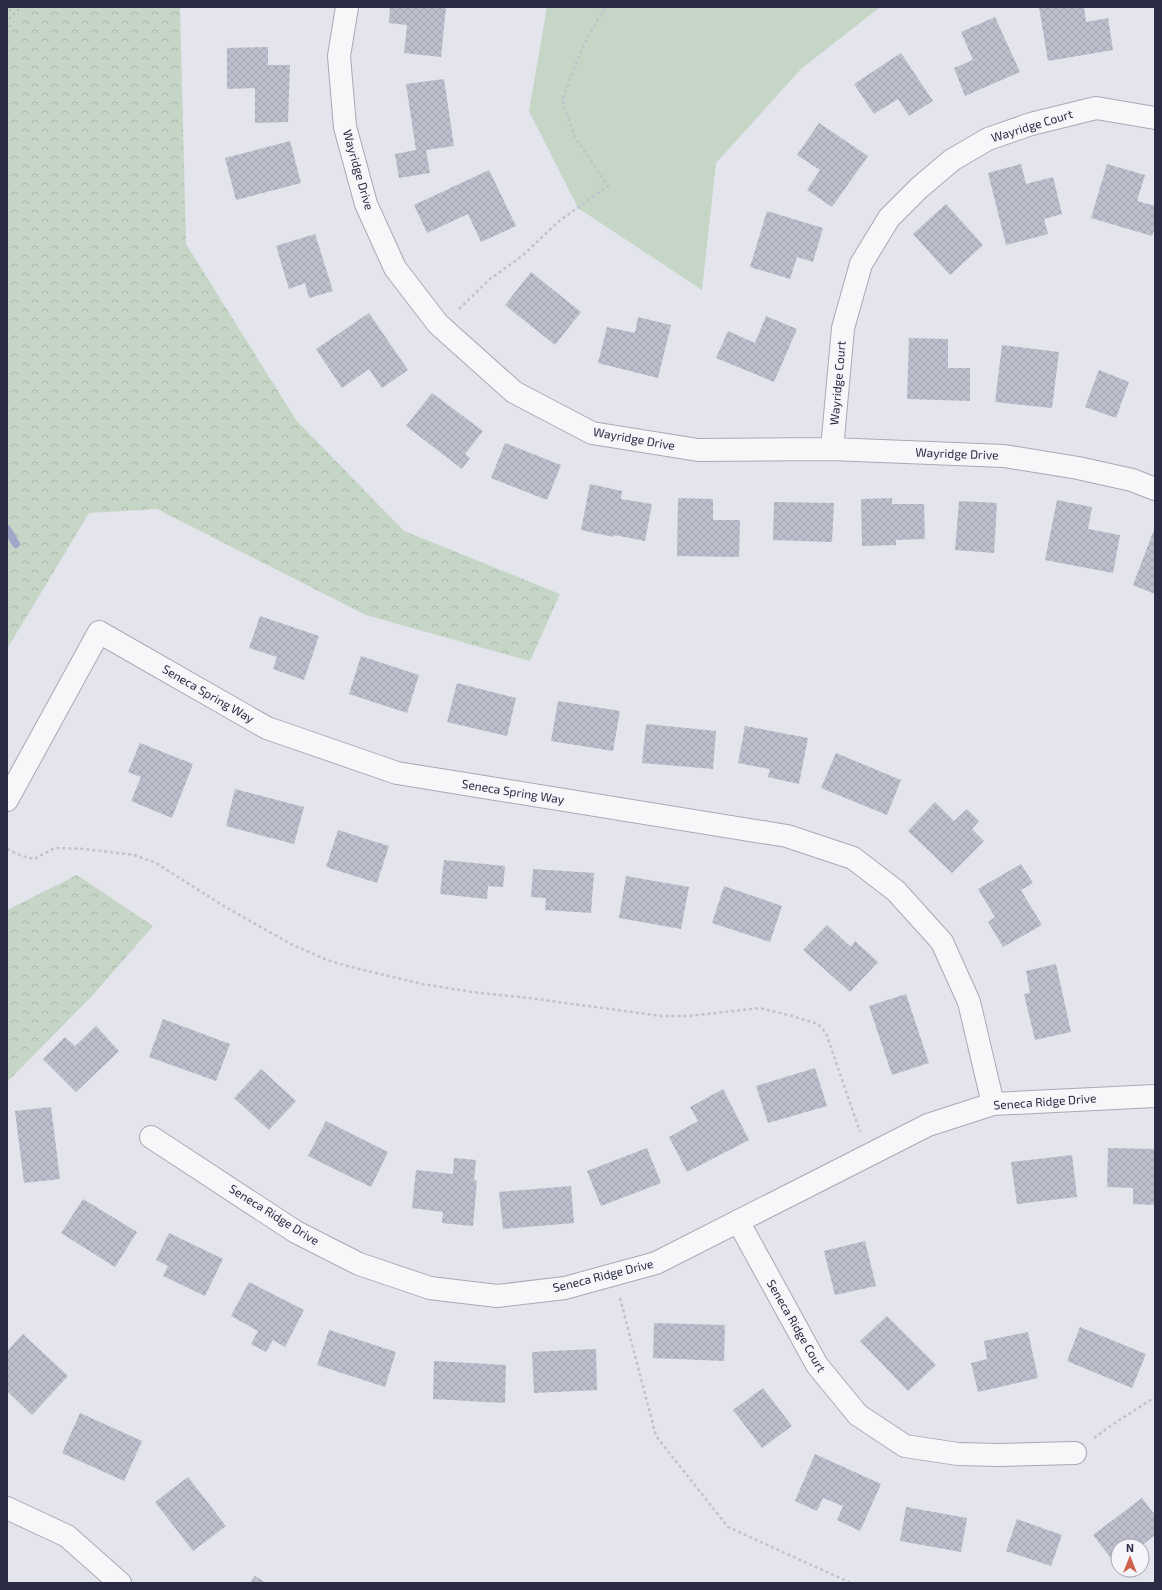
<svg xmlns="http://www.w3.org/2000/svg" width="1162" height="1590" font-family="'Exo 2',sans-serif">
<style>
.green{fill:#c5d5c6}
.forest{fill:url(#forest-crowns)}
.park{fill:url(#park-dots)}
.lines{fill:none;stroke-linecap:round;stroke-linejoin:round}
.stream{stroke:#9fa7cb;stroke-width:8}
.building{fill:url(#building-cross-hatch)}
.minor-casing{stroke:#a9a9b6;stroke-width:24}
.path{stroke:#c2c2cb;stroke-width:2.5;stroke-dasharray:3 3;stroke-linecap:butt}
.minor{stroke:#f7f7fa;stroke-width:22}
.labels{text-anchor:middle;stroke-width:3;stroke-linejoin:round;paint-order:stroke}
.street-label{font-size:12px;fill:#2b2c44;stroke:#f4f4f9}
</style>
<defs>
<pattern id="forest-crowns" width="20" height="18" patternUnits="userSpaceOnUse"><rect width="20" height="18" fill="#c5d5c6"/><path d="M2 6a3 3 0 1 1 6 0M12 15a3 3 0 1 1 6 0" fill="none" stroke="#a9b7ab"/></pattern>
<pattern id="park-dots" width="8" height="8" patternUnits="userSpaceOnUse"><rect width="8" height="8" fill="#c5d5c6"/><path d="M2 2h.1M6 6h.1" fill="none" stroke="#a9b7ab" stroke-width="1.8" stroke-linecap="round"/></pattern>
<pattern id="building-cross-hatch" width="8" height="8" patternUnits="userSpaceOnUse"><rect width="8" height="8" fill="#bebfcc"/><path d="M0 0l8 8M0 8l8-8" fill="none" stroke="#a3a4b0"/></pattern>
</defs>
<rect width="100%" height="100%" fill="#e4e4ec"/>
<!-- green -->
<path class="green" d="M547,7h333l-79,62 -85,94 -14,127 -124,-82 -49,-97z"/>
<!-- forest -->
<path class="forest" d="M7,7h173l6,237 110,176 108,111 156,63 -30,67 -164,-46 -209,-106 -68,4 -82,136z
M77,875l76,51 -61,70 -85,86v-172z"/>
<!-- park -->
<path class="park" d="M7,7h14l-14,29z"/>
<g class="lines">
<!-- stream -->
<path class="stream" d="M7,529l9,15"/>
</g>
<!-- building -->
<path class="building" d="M390,7h56l-5,50 -37,-4 3,-28 -18,-2z
M1039,7h45l2,15 22,-4 5,32 -65,11z
M995,17l25,55 -55,24 -11,-28 19,-8 -12,-28z
M268,47v18h22l-2,57 -33,1v-35l-28,1v-41z
M901,53l32,48 -24,15 -11,-17 -24,15 -20,-30z
M444,79l10,67 -28,4 4,23 -31,5 -4,-24 21,-4 -10,-66z
M819,123l49,33 -36,51 -25,-17 13,-20 -23,-15z
M290,141l11,42 -65,17 -11,-42z
M1021,164l5,20 27,-7 9,37 -18,5 4,15 -42,11 -18,-72z
M1107,164l38,11 -8,26 18,5v21l-3,9 -61,-18z
M489,170l27,56 -35,16 -13,-28 -41,19 -13,-28z
M946,204l37,41 -33,30 -37,-41z
M767,211l56,17 -10,34 -16,-5 -7,22 -40,-12z
M315,234l18,57 -24,7 -4,-15 -16,6 -13,-43z
M531,272l50,40 -26,33 -50,-40z
M369,313l39,57 -26,18 -13,-19 -27,19 -26,-39z
M766,316l31,13 -23,53 -58,-24 12,-27 27,12z
M638,317l33,8 -13,53 -60,-15 9,-36 28,6z
M909,338l39,1v29h22v33l-63,-2z
M1002,345l57,7 -7,56 -57,-6z
M1099,370l30,12 -13,36 -31,-11z
M432,393l51,38 -18,23 5,4 -8,11 -56,-43z
M505,443l56,22 -14,35 -56,-22z
M590,484l32,7 -1,8 31,5 -7,37 -31,-6v2l-33,-7z
M678,498l35,1v21h27l-1,37 -62,-1z
M892,498v6h32l1,35 -29,1v5l-34,1 -1,-47z
M1057,500l35,7 -4,22 32,6 -7,38 -68,-13z
M959,501l38,2 -3,50 -39,-3z
M774,502l60,1 -2,39 -59,-2z
M1155,527v67l-22,-9z
M260,616l59,20 -15,44 -31,-11 4,-12 -28,-9z
M361,656l58,19 -12,38 -58,-19z
M457,683l59,15 -9,38 -60,-14z
M558,701l62,10 -7,40 -62,-10z
M646,724l70,7 -3,38 -71,-6z
M745,726l63,12 -9,46 -31,-7 2,-8 -32,-6z
M140,743l53,21 -21,54 -41,-17 10,-24 -13,-5z
M836,753l65,27 -14,35 -66,-27z
M235,789l69,18 -10,37 -68,-18z
M935,802l19,19 13,-12 12,12 -7,8 12,12 -32,32 -44,-42z
M338,830l51,16 -12,37 -51,-16z
M444,860l61,6 -2,21 -15,-1 -1,13 -47,-5z
M1021,864l12,19 -12,7 21,35 -39,22 -15,-25 7,-5 -17,-28z
M533,869l61,4 -3,40 -46,-3 1,-12 -15,-1z
M626,876l63,11 -8,42 -62,-11z
M724,886l58,20 -12,36 -58,-19z
M827,925l24,22 4,-6 23,21 -28,30 -47,-42z
M1056,964l15,68 -36,8 -11,-46 6,-1 -4,-22z
M906,994l23,69 -37,12 -23,-69z
M163,1019l67,25 -14,37 -67,-24z
M96,1026l23,25 -43,41 -33,-33 22,-22 10,9z
M815,1068l12,38 -59,17 -12,-37z
M261,1069l35,32 -27,29 -35,-32z
M723,1089l26,51 -62,32 -18,-35 29,-16 -8,-14z
M51,1107l9,72 -36,4 -9,-72z
M326,1121l62,31 -17,35 -63,-31z
M647,1148l14,35 -60,23 -14,-35z
M1108,1148l47,1v56l-22,-1v-16l-26,-1z
M1072,1155l5,42 -60,7 -6,-42z
M454,1158l22,2 -2,20 3,1 -4,45 -31,-3 1,-11 -31,-4 4,-38 37,4z
M571,1186l3,37 -71,6 -4,-37z
M83,1199l54,33 -22,35 -54,-34z
M169,1233l54,26 -18,37 -42,-20 5,-10 -12,-6z
M865,1241l11,45 -41,9 -11,-44z
M249,1282l55,28 -19,37 -12,-7 -7,12 -15,-8 7,-13 -27,-15z
M887,1316l49,49 -28,26 -48,-50z
M654,1323l71,2 -1,36 -71,-3z
M1080,1327l66,27 -14,34 -65,-27z
M329,1330l67,22 -11,35 -68,-22z
M1028,1332l10,46 -60,14 -7,-29 16,-4 -3,-18z
M23,1334l45,42 -36,39 -25,-24v-40z
M596,1349l1,41 -63,3 -2,-41z
M434,1361l72,4 -1,38 -72,-4z
M763,1388l29,38 -30,22 -29,-38z
M80,1413l62,28 -18,40 -62,-28z
M815,1454l66,30 -21,47 -23,-11 6,-14 -20,-8 -6,13 -22,-10z
M188,1477l38,49 -33,25 -38,-49z
M1142,1498l13,17v20l-14,11h-23v18l-2,1 -23,-30z
M906,1507l61,11 -6,34 -61,-11z
M1017,1519l45,16 -11,31 -45,-15z
M255,1576l11,7h-16z"/>
<g class="lines">
<defs>
<path id="minor" d="M347,7l-8,49 6,71 21,77 29,64 43,56 76,68 78,41 106,17 134,-1 172,7 74,12 54,12 23,9
M832,449l11,-121 18,-64 28,-46 30,-30 33,-28 36,-21 43,-15 65,-16 59,10
M7,800l92,-168 168,96 130,45 390,63 66,22 43,33 46,51 27,60 24,102
M151,1137l145,95 63,32 71,24 67,8 68,-8 91,-25 272,-138 65,-21 162,-8
M738,1221l79,144 41,50 47,31 53,8 41,1 76,-2
M7,1508l60,28 53,47"/>
</defs>
<!-- minor casing -->
<use href="#minor" class="minor-casing"/>
<!-- path -->
<path class="path" d="M459,309l31,-30 32,-23 37,-35 49,-35 -33,-49 -13,-37c12,-32 24,-65 44,-93
M7,849l15,7 12,3 21,-11 30,1 49,6 22,8 71,45 64,36 36,16 24,7 71,17 50,8 57,6 132,18h28l71,-8 32,8 26,8 8,9 34,99
M620,1298l36,138 72,91 123,56
M1094,1438l15,-11 46,-30"/>
<!-- minor -->
<use href="#minor" class="minor"/>
</g>
<g class="labels">
<!-- street labels -->
<g class="street-label">
<text transform="translate(1032 126) rotate(-17)" y="4">Wayridge Court</text>
<text transform="translate(358 170) rotate(74)" y="4">Wayridge Drive</text>
<text transform="translate(838 383) rotate(-85)" y="4">Wayridge Court</text>
<text transform="translate(634 439) rotate(10)" y="4">Wayridge Drive</text>
<text transform="translate(957 454) rotate(2)" y="4">Wayridge Drive</text>
<text transform="translate(208 694) rotate(30)" y="4">Seneca Spring Way</text>
<text transform="translate(513 792) rotate(9)" y="4">Seneca Spring Way</text>
<text transform="translate(1045 1102) rotate(-4)" y="4">Seneca Ridge Drive</text>
<text transform="translate(274 1215) rotate(32)" y="4">Seneca Ridge Drive</text>
<text transform="translate(603 1276) rotate(-14)" y="4">Seneca Ridge Drive</text>
<text transform="translate(796 1326) rotate(60)" y="4">Seneca Ridge Court</text>
</g>
</g>
<!-- border -->
<rect width="1162" height="1590" fill="none" stroke="#2b2c44" stroke-width="16"/>
<!-- north arrow -->
<g transform="translate(1130 1558)"><circle r="19" fill="#f4f4f9" stroke="#a4a4b1"/>
<path d="M0-3L7 15L0 10L-7 15Z" fill="#cf614b"/>
<text y="-6" font-size="11" font-weight="bold" text-anchor="middle" fill="#2b2c44">N</text>
</g>
</svg>
